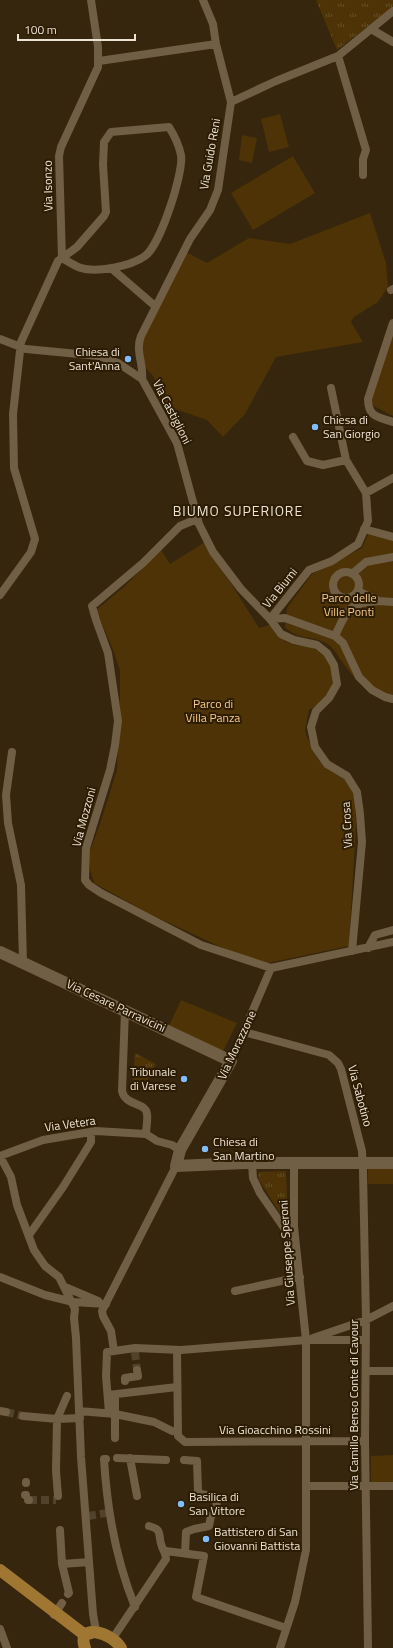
<svg xmlns="http://www.w3.org/2000/svg" width="393" height="1648" font-family="'Titillium Web',sans-serif">
<style>
.grass{fill:url(#grass-tufts)}
.green{fill:#4d3305}
.lines{fill:none;stroke-linecap:round;stroke-linejoin:round}
.street-tunnel{stroke:#51422c;stroke-width:8;stroke-dasharray:8 4;stroke-linecap:butt}
.street{stroke:#705e45;stroke-width:8}
.secondary{stroke:#705e45;stroke-width:12}
.primary{stroke:#a07732;stroke-width:12}
.poi-dot{fill:#80bdfa;stroke:#2c1c04;stroke-width:1.5}
.labels{text-anchor:middle;stroke-width:4;stroke-linejoin:round;paint-order:stroke}
.street-label{font-size:12px;fill:#ede3d5;stroke:#2c1c04}
.poi-label{font-size:12px;fill:#ede3d5;stroke:#2c1c04;text-anchor:start}
.park-label{font-size:12px;fill:#f7ca8b;stroke:#2c1c04}
.quarter-label{font-size:14px;letter-spacing:1px;fill:#ede3d5;stroke:#2c1c04}
</style>
<defs>
<pattern id="grass-tufts" width="24" height="20" patternUnits="userSpaceOnUse"><rect width="24" height="20" fill="#4d3305"/><path d="M3 7l-1-3M5 7V3M7 7l1-3M15 17l-1-3M17 17v-4M19 17l1-3" fill="none" stroke="#675029"/></pattern>
</defs>
<rect width="100%" height="100%" fill="#36260e"/>
<!-- grass -->
<path class="grass" d="M316,0h77v7l-56,43z
M135,1053l21,11 -9,17 -4,-2 -3,7 -7,-5z
M286,1171l2,55 -29,-46 -1,-8z"/>
<!-- green -->
<path class="green" d="M280,114l9,33 -20,5 -8,-33z
M242,135l15,3 -5,25 -13,-3z
M293,156l22,37 -62,37 -22,-37z
M370,213l16,50 2,24 -10,15 -24,15 -3,5 12,20 -87,15 -31,57 -22,23 -16,-17 -46,-16 -7,-27 -10,-11 -2,-25 44,-89 21,11 42,-25 41,6z
M393,332v84l-23,-12z
M368,534l25,6v162c-26,-8 -34,-18 -50,-39 -4,-5 -8,-13 -13,-17 -15,-12 -32,-5 -45,-19l2,-19 25,-34 50,-26z
M205,542l54,86 13,-4 7,12 6,5 10,4 14,1 16,9 5,8 3,11 -1,9 5,1 -8,14 -20,12 -4,20 2,7 11,22 8,8 24,16 5,12 1,30 -7,121 -81,17 -30,-8 -88,-41 -56,-31 -4,-14v-18l11,-30 16,-51 3,-77v-23l-8,-23 -16,-37 29,-24 36,-36 9,14z
M181,1000l56,23 -15,30 -54,-25z
M368,1168h25v16h-25z
M393,1455v31h-22v-30z"/>
<g class="lines">
<!-- street-tunnel -->
<path class="street-tunnel" d="M135,1352l2,18
M6,1412l17,4
M29,1500h27
M88,1516l19,-3"/>
<!-- street -->
<path class="street" d="M203,0l10,24 3,20 15,58
M371,29l22,13
M338,56l28,94 -3,9v16
M99,61l117,-17
M169,127c5,8 10,18 12,28 3,17 -21,91 -36,101 -14,10 -50,18 -67,11 -6,-3 -11,-6 -16,-9l15,-11 27,-31 2,-4 -3,-47 1,-23 7,-10z
M111,268l44,38
M391,290l2,-1
M393,323l-25,76c0,18 10,18 25,23
M0,339l26,10 73,7 19,7 24,16 35,64 22,81 14,28 28,37 29,30 11,15 13,6 23,5 10,8 7,12 3,19 -8,14 -13,13 -5,16 4,20 12,17 20,12 10,16 3,22 2,28 -10,109
M142,379c2,-15 -7,-28 -1,-43l49,-97 20,-29 8,-20 13,-88 45,-21 62,-25 55,-45
M331,388l15,72
M366,493l27,-15
M197,519l-17,7 -37,37 -51,43 4,14 12,33 10,68 -3,24 -5,25 -24,78 -1,32 4,5 12,8 100,52 70,23 122,-26
M364,529l29,8
M333 585a13 13 0 1 1 26 0a13 13 0 1 1-26 0Z
M353,573l13,-11 27,-5
M358,591l21,10 14,1
M0,595l31,-43 4,-13 -21,-71 -1,-54 8,-72 37,-81 4,-3 -3,-102 2,-9 37,-80v-20l-7,-47
M270,619l39,-49 23,-9 26,-17 10,-23 -2,-28 -20,-33 -23,5 -16,-4 -14,-24
M270,619l15,-1 50,18 8,7 16,34 13,13 13,7 8,2
M335,636c12,-26 14,-34 44,-35
M12,752l-6,43 2,28 13,62 2,78
M368,948l7,-13 18,-5
M125,1011l-3,80c3,15 24,11 25,23 1,6 -1,14 -1,20
M244,1032l85,23 9,8 3,6 21,82 1,20 3,149 -1,121 3,207
M231,1061l40,-93
M0,1156l11,21 6,28 17,45 11,16 14,11 16,32 -1,9 2,20 5,119 12,157 3,17
M0,1156l43,-16 53,-9 50,3 11,7 15,4 8,5
M252,1164l1,14 7,15 29,42 6,4
M29,1235l34,-48 28,-45v-10
M0,1277l45,18 28,7 33,2
M65,1287l33,14
M235,1291l65,-14
M313,1338l53,-18 27,-14
M177,1350l1,86 7,6 180,-1
M114,1351l21,-3 46,2 125,-10h60
M366,1371h27
M125,1381v-3l13,-2 -1,-6
M108,1395l69,-8
M0,1411l6,1
M79,1411l36,3 39,8 18,9
M109,1413l-3,-37 1,-24 7,-1 -3,-20 -8,-15 -1,-5 74,-145
M23,1416l34,3 23,-1
M115,1438v-43
M117,1458l49,2
M130,1458l7,38
M106,1459h-2c3,51 12,101 31,148
M184,1460l13,1 1,30 3,3 15,3 1,13 -6,6 -2,10 -15,3 -8,3 -1,21
M26,1483v-1
M306,1486h87
M25,1495h1
M58,1496l-2,-25 1,-52 10,-23
M28,1500h1
M60,1530l2,34 7,29 -1,1
M166,1551l38,5 -8,41 90,31
M62,1564l27,-2
M54,1615l8,-12
M0,1629l7,19
M113,1638l53,-79c0,-5 -2,-7 -4,-12 -5,-12 2,-17 -13,-21
M280,1648l15,-46 11,-52v-210l-12,-113v-64"/>
<!-- secondary -->
<path class="secondary" d="M0,952l231,109 -51,89 -4,16 69,-3h148"/>
<!-- primary -->
<path class="primary" d="M0,1570l81,62 5,2 5,-1
M85,1648c-9,-25 26,-17 36,0"/>
</g>
<!-- markers -->
<g class="poi-dot">
<circle cx="128" cy="359" r="4"/>
<circle cx="315" cy="427" r="4"/>
<circle cx="184" cy="1079" r="4"/>
<circle cx="205" cy="1149" r="4"/>
<circle cx="181" cy="1504" r="4"/>
<circle cx="206" cy="1539" r="4"/>
</g>
<g class="labels">
<!-- street labels -->
<g class="street-label">
<text transform="translate(210 154) rotate(-80)" y="4">Via Guido Reni</text>
<text transform="translate(48 186) rotate(-91)" y="4">Via Isonzo</text>
<text transform="translate(172 412) rotate(63)" y="4">Via Castiglioni</text>
<text transform="translate(280 588) rotate(-51)" y="4">Via Biumi</text>
<text transform="translate(84 817) rotate(-75)" y="4">Via Mozzoni</text>
<text transform="translate(347 825) rotate(-93)" y="4">Via Crosa</text>
<text transform="translate(116 1006) rotate(25)" y="4">Via Cesare Parravicini</text>
<text transform="translate(237 1045) rotate(-65)" y="4">Via Morazzone</text>
<text transform="translate(360 1096) rotate(75)" y="4">Via Sabotino</text>
<text transform="translate(70 1124) rotate(-8)" y="4">Via Vetera</text>
<text transform="translate(287 1253) rotate(-94)" y="4">Via Giuseppe Speroni</text>
<text transform="translate(354 1405) rotate(-90)" y="4">Via Camillo Benso Conte di Cavour</text>
<text x="275" y="1434">Via Gioacchino Rossini</text>
</g>
<!-- poi labels -->
<g class="poi-label">
<text x="120" y="356" text-anchor="end">Chiesa di<tspan x="120" dy="14">Sant'Anna</tspan></text>
<text x="323" y="424">Chiesa di<tspan x="323" dy="14">San Giorgio</tspan></text>
<text x="176" y="1076" text-anchor="end">Tribunale<tspan x="176" dy="14">di Varese</tspan></text>
<text x="213" y="1146">Chiesa di<tspan x="213" dy="14">San Martino</tspan></text>
<text x="189" y="1501">Basilica di<tspan x="189" dy="14">San Vittore</tspan></text>
<text x="214" y="1536">Battistero di San<tspan x="214" dy="14">Giovanni Battista</tspan></text>
</g>
<!-- park labels -->
<g class="park-label">
<text x="349" y="602">Parco delle<tspan x="349" dy="14">Ville Ponti</tspan></text>
<text x="213" y="708">Parco di<tspan x="213" dy="14">Villa Panza</tspan></text>
</g>
<!-- quarter labels -->
<g class="quarter-label">
<text x="238" y="516">BIUMO SUPERIORE</text>
</g>
</g>
<!-- scale -->
<path d="M18 34v6h117v-6" fill="none" stroke="#ede3d5" stroke-width="2"/>
<text x="24" y="34" font-size="12" fill="#ede3d5" stroke="#2c1c04" stroke-width="3" paint-order="stroke">100 m</text>
</svg>
